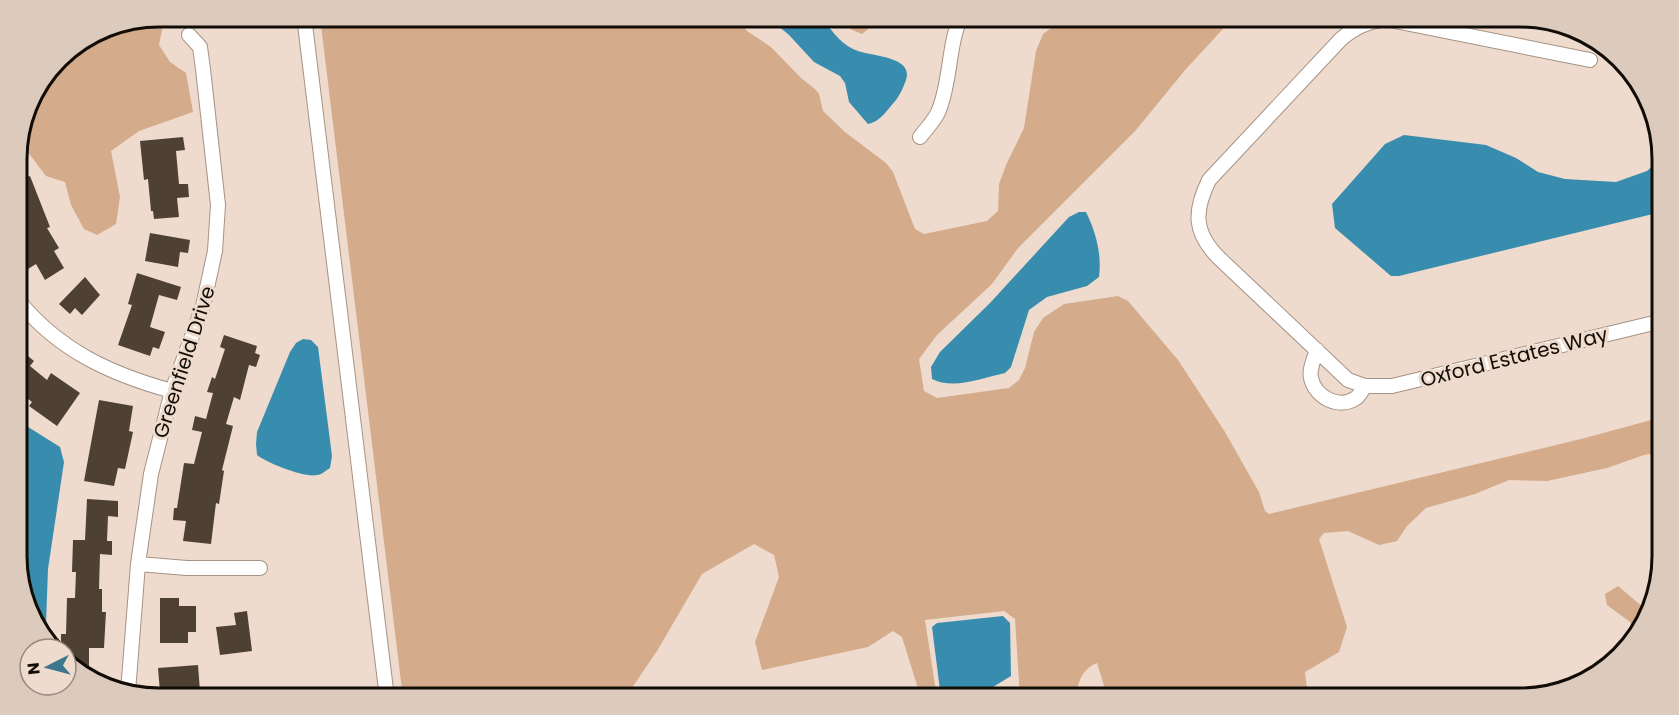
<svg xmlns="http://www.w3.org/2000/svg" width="1679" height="715" font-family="Poppins,sans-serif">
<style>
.green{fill:#d4ab8b}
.water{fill:#388cad}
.building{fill:#4f4034}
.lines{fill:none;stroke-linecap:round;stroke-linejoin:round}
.minor-casing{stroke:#a59386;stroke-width:16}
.minor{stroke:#fff;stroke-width:14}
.labels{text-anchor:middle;stroke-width:6;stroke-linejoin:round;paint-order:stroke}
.street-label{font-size:20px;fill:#120c07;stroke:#eedbcd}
.rim{fill:none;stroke:#120c07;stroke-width:3}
</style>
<rect width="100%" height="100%" fill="#eedbcd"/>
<!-- green -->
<path class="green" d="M159,17h10l-6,8 -4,20 11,17 16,11 7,39 -54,19 -28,20 9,46 -4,27 -19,11 -13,-6 -13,-24 -6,-23 -19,-6 -25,-33 -2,-1 12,-46 34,-44 40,-25z
M320,17h415l12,14 24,16 30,31 14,11 4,5 4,17 22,21 41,31 7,9 22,57 9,5 63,-13 11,-10 1,-27 7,-19 18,-37 12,-77 7,-17 23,-17h168l-48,52 -50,61 -118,118 -26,36 -55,51 -18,24 5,32 13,7 72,-10 10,-8 6,-12 9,-36 9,-14 21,-14 54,-8 10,5 50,59 47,72 34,60 6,19 4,3 316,-76 77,-21v35l-18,3 -37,13 -60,13 -38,-1 -34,14 -49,14 -19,18 -10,15 -18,4 -31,-14 -24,2 -5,6 28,88 -8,25 -34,20 3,26h-200l-11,-35c-16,7 -19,19 -21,35h-56l-5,-79 -11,-8 -79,9 12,78h-16l-19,-61 -9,-6 -25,16 -106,23 -7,-28 24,-65 -5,-22 -20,-11 -52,30 -45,77 -32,47h-222z
M842,17h30l-4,12 -6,5 -12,-5z
M1618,586l26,22 8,2 -17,21 -5,-9 -23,-17 -2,-11z"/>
<!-- water -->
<path class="water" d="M762,17h58c11,11 18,25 33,32 16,8 61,6 53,31 -3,8 -5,13 -10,20 -8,9 -16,22 -28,24l-19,-22 -4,-19 -5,-7 -26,-14 -25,-27 -18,-15z
M1404,135l82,10 30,13 22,14 27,7 51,3 31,-11 14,-13v54l-262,64h-8l-56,-48 -3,-24 53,-60z
M1079,212h7c10,20 16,43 13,65l-12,9 -40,11 -18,13 -18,57 -6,6c-22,5 -52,17 -73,6l-1,-12 9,-15 50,-49 79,-86z
M303,339l8,1 7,7 14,109 -2,12c-4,2 -8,7 -13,7 -12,3 -50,-12 -60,-20l-1,-11 1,-12 33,-80 6,-9z
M17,420l43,27 4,15 -16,107 -2,55 -3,11 -25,-60z
M1003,616l7,7 1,53 -33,20 -37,2 -9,-71 5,-4z"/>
<!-- building -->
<path class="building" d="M183,137l2,13 -9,1 3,33h9l1,13 -12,1 2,19 -25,2 -1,-8h-2l-3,-32 -4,1 -4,-39z
M20,150l7,27 3,-1 20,51 -3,1 12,20 -5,3 10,17 -19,12 -9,-16 -8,5 -11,-18v-25l3,-2 -3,-8v-65z
M150,233l40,7 -2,13 -8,-1 -2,15 -33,-6z
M137,273l44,14 -4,13 -18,-5 -9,32 15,5 -6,17 -6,-2 -3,9 -32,-11 14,-40 -4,-1z
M85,277l15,18 -18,20 -7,-7 -5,6 -11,-10z
M224,335l33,11 -2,7 5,2 -4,12 -7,-2 -9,35 -6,-3 -8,27 7,2 -11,44 2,1 -5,33 -3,-1 -5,41 -28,-3 3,-20 -13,-1 1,-12h3l7,-45 10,1 8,-32 -10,-2 3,-14 11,3 7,-26 -6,-1 5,-15 3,2 10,-30 -5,-2z
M17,347l17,14 -4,5 17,14 4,-7 29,20 -23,33 -28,-20 3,-4 -15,-12z
M99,400l34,6 -4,25 4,1 -8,37 -7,-1 -4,18 -30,-5z
M87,499l31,2v16l-10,-1 -1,25h5v14l-12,-1 -1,35h3v23h4l-2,36h-15v27l-23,-17v-9h-5v-15h5l1,-36h8l1,-26h-4l1,-32h12z
M160,598h19v8h17v26h-8v11h-28z
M247,611l5,40 -32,4 -4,-28 20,-2 -2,-12z
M198,665l2,26 -10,1v6l-24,1 -1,-7h-5l-2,-24z"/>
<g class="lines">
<defs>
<path id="minor" d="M304,16l83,682
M1590,60l-205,-41c-18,3 -30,8 -44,20l-132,141c-15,31 -16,52 10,78l129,122 17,6h27l270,-65
M920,137c6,-8 16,-18 19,-27 12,-30 9,-64 22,-94
M17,299c41,51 93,75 155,92
M1317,350c-3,9 -8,19 -6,28 4,19 28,32 45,20 4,-3 6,-8 9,-12
M138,564l49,4h73
M128,692l10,-128 13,-90 21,-83 31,-85 12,-55 3,-46 -15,-136 -3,-22 -11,-12"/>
</defs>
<!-- minor casing -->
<use href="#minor" class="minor-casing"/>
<!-- minor -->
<use href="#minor" class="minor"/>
</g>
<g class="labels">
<!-- street labels -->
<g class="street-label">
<text transform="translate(1514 357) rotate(-14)" y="7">Oxford Estates Way</text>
<text transform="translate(184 362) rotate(-72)" y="7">Greenfield Drive</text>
</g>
</g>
<!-- crop -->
<path d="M0 0H1679V715H0ZM159 27H1520A132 132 0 0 1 1652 159V556A132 132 0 0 1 1520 688H159A132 132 0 0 1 27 556V159A132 132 0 0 1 159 27Z" fill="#dccabd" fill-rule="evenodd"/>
<path class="rim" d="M159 27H1520A132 132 0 0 1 1652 159V556A132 132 0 0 1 1520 688H159A132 132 0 0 1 27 556V159A132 132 0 0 1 159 27Z"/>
<!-- north arrow -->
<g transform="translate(48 667) rotate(264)"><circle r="28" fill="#eedbcd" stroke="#96887e" stroke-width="1.5"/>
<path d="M0-4.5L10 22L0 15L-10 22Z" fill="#3c778f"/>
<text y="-9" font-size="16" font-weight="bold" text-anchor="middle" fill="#120c07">N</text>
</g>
</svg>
